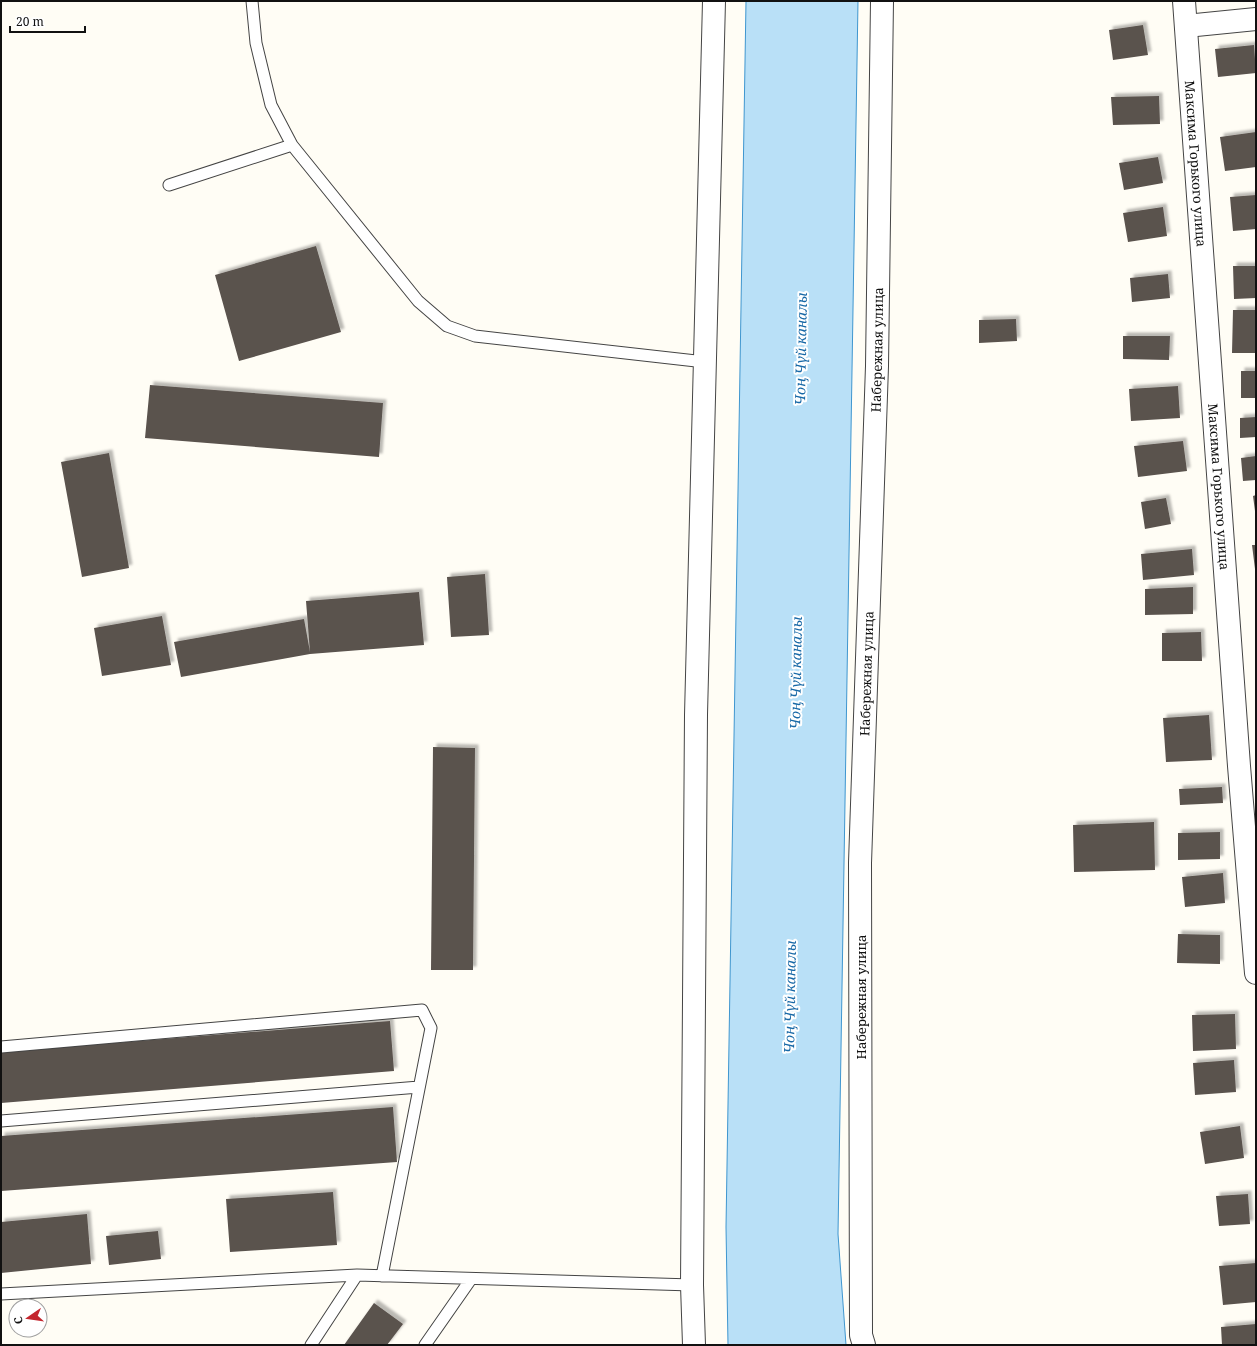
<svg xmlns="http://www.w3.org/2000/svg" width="1257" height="1346" font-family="'Noto Serif',serif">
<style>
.water{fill:#b9e0f7;stroke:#3f96cf}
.building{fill:#5a524d;filter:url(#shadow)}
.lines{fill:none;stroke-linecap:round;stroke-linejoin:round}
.lane-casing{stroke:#444;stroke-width:13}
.street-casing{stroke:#444;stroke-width:24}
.lane{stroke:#fff;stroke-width:11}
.street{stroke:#fff;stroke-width:22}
.labels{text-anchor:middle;stroke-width:4;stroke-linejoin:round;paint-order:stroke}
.street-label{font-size:13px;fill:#111;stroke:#fff}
.water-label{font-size:14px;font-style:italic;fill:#1768a6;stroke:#fff}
</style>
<defs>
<filter id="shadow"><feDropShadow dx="3.5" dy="-3.5" stdDeviation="1" flood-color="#0004"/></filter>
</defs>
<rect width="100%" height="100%" fill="#fffdf5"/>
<!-- water -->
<path class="water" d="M746,1h112l-20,1233 8,111h-118l-2,-118z"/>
<!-- building -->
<path class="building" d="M1143,25l5,30 -35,5 -4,-30z
M1254,45l2,28 -38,4 -3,-28z
M1159,96l1,28 -47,1 -2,-28z
M1256,132v35l-31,4 -5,-34z
M1158,157l5,26 -39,7 -5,-27z
M1256,195v34l-23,2 -3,-34z
M1163,207l4,29 -39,6 -5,-29z
M316,246l25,86 -102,29 -24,-86z
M1233,266h23v32l-22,1z
M1168,274l2,24 -38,4 -2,-24z
M1233,310h23v43h-24z
M1016,319l1,22 -38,2v-23z
M1123,336h47l-1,24 -46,-1z
M1241,371h15v27h-15z
M150,385l233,18 -4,54 -234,-19z
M1178,386l2,32 -49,3 -2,-32z
M1256,417v20l-16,1v-20z
M1183,441l4,30 -49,6 -4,-31z
M109,453l20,115 -47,9 -21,-115z
M1256,456v24l-13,1 -2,-23z
M1256,495v16h-1l-2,-15z
M1166,498l5,26 -26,5 -4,-27z
M1252,545h4v24h-1z
M1192,549l2,26 -51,5 -2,-26z
M485,574l4,61 -38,2 -4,-60z
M1193,587v27l-48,1v-26z
M419,592l5,53 -114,9 -129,23 -7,-35 130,-23 6,33 -4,-51z
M162,616l9,49 -69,11 -8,-48z
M1201,632l1,29h-40v-28z
M1209,715l3,45 -46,2 -3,-44z
M433,747l42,1 -2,222h-42z
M1222,787l1,16 -43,2 -1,-16z
M1154,822l1,48 -81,2 -1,-47z
M1220,832v27l-42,1v-27z
M1223,873l2,30 -40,4 -3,-30z
M1178,934l42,1v29l-43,-1z
M1235,1014l1,35 -43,2 -1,-36z
M390,1021l4,50 -393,32v-51z
M1234,1060l2,32 -41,3 -2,-32z
M393,1107l4,55 -396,29v-55z
M1240,1126l4,32 -39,6 -5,-32z
M333,1192l4,53 -107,7 -4,-53z
M1248,1194l2,30 -31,2 -3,-30z
M87,1214l4,50 -90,9v-51z
M158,1231l3,28 -52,6 -3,-29z
M1256,1263v39l-33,3 -4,-39z
M374,1303l29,21 -16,21h-43z
M1256,1324v21h-34l-1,-18z"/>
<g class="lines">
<defs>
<path id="lane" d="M252,1l4,42 15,62 21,40
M169,185l123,-40 126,156 29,25 28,10 230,26
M1,1047l421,-37 9,18 -49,248
M1,1121l418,-34
M1,1294l356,-19
M311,1345l46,-70 335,10
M425,1345l46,-66"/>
<g id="street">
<path id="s1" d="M1184,1l55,765 17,207"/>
<path d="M1186,26l70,-7"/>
<path d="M694,1345l-2,-60 4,-570 18,-714"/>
<path id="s2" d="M864,1345l-3,-10 -1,-472 17,-497 5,-365"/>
</g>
</defs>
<!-- lane casing -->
<use href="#lane" class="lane-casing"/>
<!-- street casing -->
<use href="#street" class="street-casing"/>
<!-- lane -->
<use href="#lane" class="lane"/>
<!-- street -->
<use href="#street" class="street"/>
</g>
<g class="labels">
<!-- street labels -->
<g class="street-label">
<text dy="5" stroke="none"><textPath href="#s1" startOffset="163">Максима Горького улица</textPath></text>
<text dy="5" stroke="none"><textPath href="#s2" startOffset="996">Набережная улица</textPath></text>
<text dy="5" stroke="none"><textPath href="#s1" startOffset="487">Максима Горького улица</textPath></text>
<text dy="5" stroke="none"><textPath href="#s2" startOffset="672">Набережная улица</textPath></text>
<text transform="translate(861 997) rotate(-90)" y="5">Набережная улица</text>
</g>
<!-- water labels -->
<g class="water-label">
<text transform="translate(801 349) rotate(-89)" y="5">Чоң Чүй каналы</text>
<text transform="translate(796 673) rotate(-89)" y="5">Чоң Чүй каналы</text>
<text transform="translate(790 997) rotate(-89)" y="5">Чоң Чүй каналы</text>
</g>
</g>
<!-- border -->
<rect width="1257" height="1346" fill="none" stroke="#111111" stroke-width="4"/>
<!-- north arrow -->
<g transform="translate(28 1318) rotate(257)"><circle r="19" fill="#ffffff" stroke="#a0a0a0"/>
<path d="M0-3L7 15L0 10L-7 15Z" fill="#c4262e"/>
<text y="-6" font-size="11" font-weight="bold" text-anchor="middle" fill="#111111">С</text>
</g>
<!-- scale -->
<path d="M10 26v6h75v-6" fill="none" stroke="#111111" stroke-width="2"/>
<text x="16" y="26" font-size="12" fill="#111111" stroke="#ffffff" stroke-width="3" paint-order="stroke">20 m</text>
</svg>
